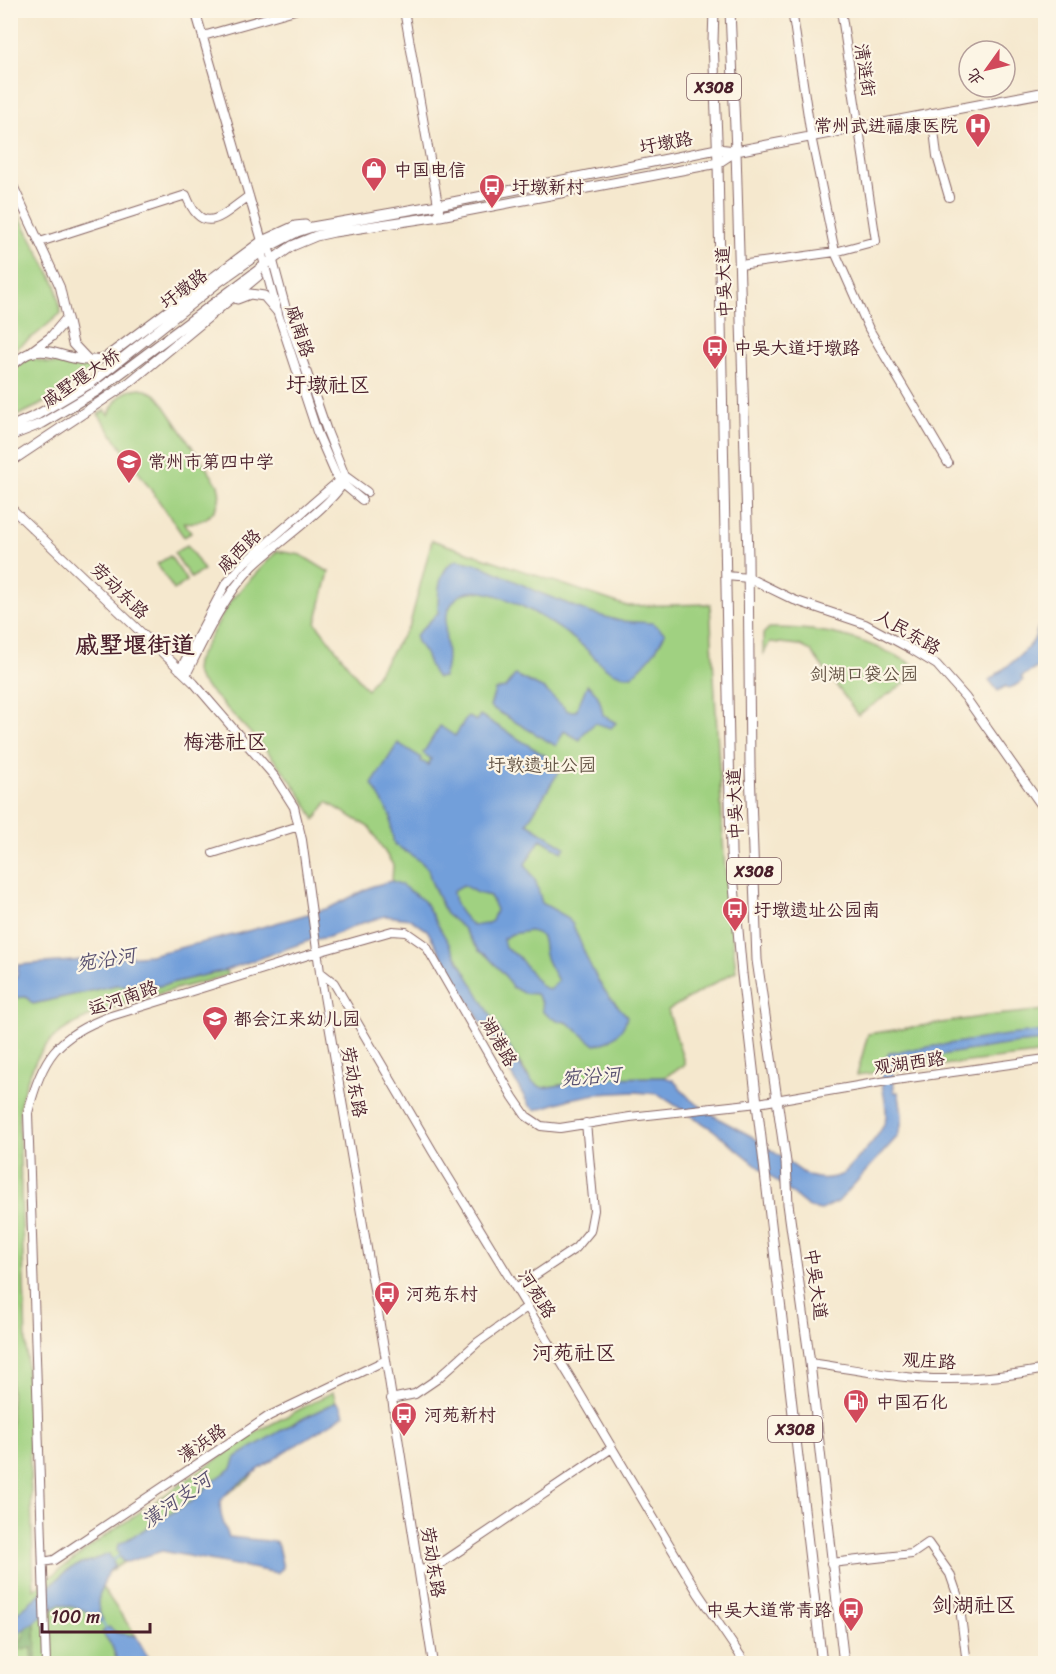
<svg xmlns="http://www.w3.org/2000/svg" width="1056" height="1674" font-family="Sriracha,'LXGW WenKai TC',sans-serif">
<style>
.green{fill:#a0d181;stroke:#757856;stroke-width:1.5}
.forest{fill:#80b36f;stroke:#65694d;stroke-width:1.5}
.water{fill:#729fda;stroke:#5e5f82;stroke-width:1.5;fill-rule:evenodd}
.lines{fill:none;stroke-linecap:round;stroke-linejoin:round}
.stream{stroke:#729fda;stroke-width:2}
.minor-casing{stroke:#866564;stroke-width:10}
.major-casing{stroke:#866564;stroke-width:11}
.minor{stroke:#fff;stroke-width:8}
.major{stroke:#fff;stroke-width:9}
.labels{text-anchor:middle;stroke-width:4.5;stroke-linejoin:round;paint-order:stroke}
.shield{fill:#fcf5e5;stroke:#7f5f63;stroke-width:1.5}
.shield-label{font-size:16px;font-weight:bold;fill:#4a1f2b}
.street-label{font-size:18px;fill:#4a1f2b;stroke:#fcf5e5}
.poi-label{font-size:18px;fill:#4a1f2b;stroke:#fcf5e5;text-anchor:start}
.park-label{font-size:18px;fill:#645445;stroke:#fcf5e5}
.water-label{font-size:20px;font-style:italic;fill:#5a5271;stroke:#fcf5e5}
.quarter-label{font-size:21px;fill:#4a1f2b;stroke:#fcf5e5}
.district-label{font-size:24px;font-weight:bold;fill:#4a1f2b;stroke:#fcf5e5}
</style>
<rect width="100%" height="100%" fill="#fcf5e5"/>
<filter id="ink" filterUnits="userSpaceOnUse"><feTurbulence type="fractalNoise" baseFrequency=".0167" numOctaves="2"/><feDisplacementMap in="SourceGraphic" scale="12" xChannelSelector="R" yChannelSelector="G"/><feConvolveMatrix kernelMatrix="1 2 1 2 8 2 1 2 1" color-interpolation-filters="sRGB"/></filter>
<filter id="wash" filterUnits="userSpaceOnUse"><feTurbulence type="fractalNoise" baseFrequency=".008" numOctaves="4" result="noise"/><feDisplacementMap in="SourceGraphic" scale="24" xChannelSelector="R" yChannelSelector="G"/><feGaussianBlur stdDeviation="1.35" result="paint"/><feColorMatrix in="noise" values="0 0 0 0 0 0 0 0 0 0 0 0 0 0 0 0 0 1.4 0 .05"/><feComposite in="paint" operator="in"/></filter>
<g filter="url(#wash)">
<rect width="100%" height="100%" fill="#f5e8ce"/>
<!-- green -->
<path class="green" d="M10,199l46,86 5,28 -23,20 -27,19z
M30,358l18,5 29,3 27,-3c-29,21 -59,42 -93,55l-1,-46z
M141,388l14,6 5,5 58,86c7,22 -12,41 -34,37l7,11 -7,4 -86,-123 7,-4 4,5c5,-16 16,-26 32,-27z
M432,540l195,66 83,-2 14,253 12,114 -68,39 17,55 -21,12 -61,1 -61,10 -9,-5 -118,-176 -28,-4 5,-22 1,-16 -23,-37 -43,-26 -12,18c-26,-52 -76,-99 -116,-140l-4,-9 1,-9 35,-62 46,-49 24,4 28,17 -13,51 51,67 43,-66z
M187,545l17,25 -13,8 -17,-25z
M170,556l17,25 -13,9 -17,-26z
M769,628c57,-1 95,10 145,37l-2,13 -54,37 -47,-64 -12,-6 -29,-3 -7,13v-21z
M226,970l1,5c-46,14 -143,33 -176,65 -14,14 -24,37 -29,56 -6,20 -2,44 -2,64l14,429 71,-53 155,-106 73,-38 3,10 -44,22 -44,56 -142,94 -4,13 34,49 -24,10 6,17h-107v-665l15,-1 8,7 82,-19 43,1z
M1045,1010v43l-188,22 11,-41 119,-18z"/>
<!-- forest -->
<path class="forest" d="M35,1621l1,42h-3l-1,-15 -15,1v7h-6l-1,-5c9,-6 15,-12 15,-23z"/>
<!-- water -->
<path class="water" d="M457,560l24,5 59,28 51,20 29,8 32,2 13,10c-8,18 -19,30 -33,43 -10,0 -18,-2 -26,-8 -8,-5 -13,-13 -20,-19 -21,-19 -110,-82 -133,-47 -17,24 1,49 -10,75l-6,1c-7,-8 -8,-15 -12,-24 -4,-7 -8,-9 -10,-18l23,-23c0,-18 -1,-45 19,-53z
M1045,620v33l-4,3 -1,10 -19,11 2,3 -7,5 -8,4 -2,-3 -8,5 -9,-11c15,-11 30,-22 42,-36 8,-9 2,-14 14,-24z
M515,675l29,14 24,22h8l11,-26c12,7 14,18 16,30l13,8 -5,5 -16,-5 -11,10 -4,7 -16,-9 -8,15 -66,-39 5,-17 10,-2z
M480,715l66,41 -2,4 16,10 -33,53 38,24 -3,5 -21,-13 -16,25 11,18 6,21 25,14 6,8 16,38 10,19 8,12 20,22c-2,15 -17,27 -32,29l-27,-22 -17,-5 -8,-6 -1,-9 -6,-9 -13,-1 -11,-6 -8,-13 -18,-19 -7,-4 -16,-23 -17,-14 -15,-33 -3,-12 -9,-9 -25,-16 -3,-15v-12l-19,-33 26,-41 24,15 -1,3 7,4 3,-6 -8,-6 17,-27 15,10 13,-20 8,5zM463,885l14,8 13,3 6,14 -4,11 -6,3 -13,2c-11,-11 -19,-19 -20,-35zM529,931c20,3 12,14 17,27 3,8 8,15 12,23l-8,9 -9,-4 -23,-30 -13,-8 -2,-9 9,-5z
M392,881l8,3 24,17 100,171 9,11 10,5 60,-10 61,-1 9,3 18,20 30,20 30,16 57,40c13,4 24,3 35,-2 12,-13 41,-40 43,-57 2,-22 -13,-41 3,-64l118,-18 38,-4v10l-33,3 -116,18 -3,6 1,24h4c4,18 7,29 -1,45l-59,65 -17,8 -11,-2 -98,-79 -54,-35 -23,-2 -39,2 -26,5 -34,11 -7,-5 -102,-175 -17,-11 -25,-3 -23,7 -33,14 -18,3 -85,30 -67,16 -43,-1 -83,19 -7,-7 -15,1v-18l6,-3 1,-12 132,-10 87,-21 92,-26 44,-22z
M336,1402l5,4 3,9c-18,12 -119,72 -123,86 -3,11 4,26 8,36l48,5 6,26 -6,5 -115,-22 -35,11 -5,-1 -5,-10 1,-6 81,-48 10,-13 23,-16 4,-11 56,-33z
M109,1554l6,12c-10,6 -8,12 -13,21 -5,13 -6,20 1,33l-6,5c-14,-22 -15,-14 -37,-21l-40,28 -1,4 -8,8v-29l6,-2 54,-45z
M109,1627l8,6 19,3 15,27h-33l-6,-17 -10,-14z"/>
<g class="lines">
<!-- stream -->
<path class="stream" d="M110,1562l10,-7
M100,1619l7,11"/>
</g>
</g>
<g filter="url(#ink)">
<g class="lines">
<defs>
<path id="minor" d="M195,10l67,231 -1,10 16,60 40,121 21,48 24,20
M404,10l36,206
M792,10l19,126 24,116 34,77 79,134
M203,36l92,-26
M932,113l5,43 12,41
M10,179l50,108 7,31
M40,242l146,-47c17,44 36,20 63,1
M264,243l4,4 5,14 17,63 37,107 18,45 22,16
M740,265l95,-13 41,-11 -35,-231
M10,507l184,176 81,94 19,30 8,33 18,132 66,388 47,304
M726,576l23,2 45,22 71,24 46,25 26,16 29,33 80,114
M180,670l45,-85 20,-23 97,-84
M186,675c19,-38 37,-78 67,-109 21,-21 81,-62 91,-85
M213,853l86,-27
M320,972l14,11 99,169 137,225 128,216 48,71
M516,1288l60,-40 14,-17 4,-21 -8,-87
M810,1363c45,6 93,17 139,16 32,0 65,-4 97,-10
M391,1399l24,-5 22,-15 41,-37 49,-35
M43,1562l11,-2 215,-144 117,-56
M831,1563l81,-9 16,-11 22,31 9,26 8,64
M419,1570l15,-2 178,-120
M46,1664l-18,-551c13,-54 29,-78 83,-97l207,-64 74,-21 14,1 20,14 87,151 13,19 15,10 19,2 70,-11 128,-14 123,-21 165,-23"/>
<path id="major" d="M714,10l-1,31 5,122 13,690 11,121 80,690
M730,10l6,141 12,406 2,212 7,191 29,202 2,42 22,159 34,301
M237,299l13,-5 14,2 13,15
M67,318l6,26 16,17
M32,351l19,-14 16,-19
M10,366c7,-4 13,-11 20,-13 23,-8 45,14 75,5l157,-117 33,-15 10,-1
M10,427l27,-12 54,-32 129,-102 48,-34 29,-15 15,-5 126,-22 279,-56 19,2 310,-59
M10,436l33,-13 54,-32 168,-126 27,-19 24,-10 18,-4 106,-16 278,-53 18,-12
M10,462l120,-80 128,-106"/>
</defs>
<!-- minor casing -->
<use href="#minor" class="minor-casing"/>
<!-- major casing -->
<use href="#major" class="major-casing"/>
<!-- minor -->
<use href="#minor" class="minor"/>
<!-- major -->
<use href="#major" class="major"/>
</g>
</g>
<!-- icons -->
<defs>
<symbol id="hospital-pin" viewBox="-11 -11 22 30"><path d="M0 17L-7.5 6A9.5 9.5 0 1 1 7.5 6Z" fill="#d1495b" stroke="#fcf5e5"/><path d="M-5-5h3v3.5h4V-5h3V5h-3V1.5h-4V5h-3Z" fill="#fff"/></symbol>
<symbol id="shop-pin" viewBox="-11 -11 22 30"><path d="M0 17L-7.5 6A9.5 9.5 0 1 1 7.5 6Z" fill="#d1495b" stroke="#fcf5e5"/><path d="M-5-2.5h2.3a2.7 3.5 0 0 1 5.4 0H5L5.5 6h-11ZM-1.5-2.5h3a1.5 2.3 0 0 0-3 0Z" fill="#fff"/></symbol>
<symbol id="bus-pin" viewBox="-11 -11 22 30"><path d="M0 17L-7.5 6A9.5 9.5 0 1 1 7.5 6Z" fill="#d1495b" stroke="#fcf5e5"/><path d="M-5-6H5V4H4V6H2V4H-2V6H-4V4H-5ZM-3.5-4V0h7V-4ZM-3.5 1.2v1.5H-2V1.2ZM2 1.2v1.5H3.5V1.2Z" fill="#fff"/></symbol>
<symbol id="school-pin" viewBox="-11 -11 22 30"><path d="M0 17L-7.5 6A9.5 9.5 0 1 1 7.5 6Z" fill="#d1495b" stroke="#fcf5e5"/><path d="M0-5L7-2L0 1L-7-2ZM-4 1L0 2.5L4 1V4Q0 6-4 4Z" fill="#fff"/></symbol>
<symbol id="fuel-pin" viewBox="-11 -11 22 30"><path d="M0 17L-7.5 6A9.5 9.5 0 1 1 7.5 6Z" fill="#d1495b" stroke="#fcf5e5"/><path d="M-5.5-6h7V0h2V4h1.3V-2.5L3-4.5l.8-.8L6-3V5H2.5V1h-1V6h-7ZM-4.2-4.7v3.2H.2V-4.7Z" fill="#fff"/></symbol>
</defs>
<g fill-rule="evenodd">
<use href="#hospital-pin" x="963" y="111" width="30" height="40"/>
<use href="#shop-pin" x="359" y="155" width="30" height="40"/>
<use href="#bus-pin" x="477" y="172" width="30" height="40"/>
<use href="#bus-pin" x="700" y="333" width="30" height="40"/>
<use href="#school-pin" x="114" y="447" width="30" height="40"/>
<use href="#bus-pin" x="720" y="895" width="30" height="40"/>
<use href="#school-pin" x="200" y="1004" width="30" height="40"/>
<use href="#bus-pin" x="372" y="1279" width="30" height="40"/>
<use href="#fuel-pin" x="841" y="1387" width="30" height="40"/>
<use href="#bus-pin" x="389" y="1400" width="30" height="40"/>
<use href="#bus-pin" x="836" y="1595" width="30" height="40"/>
</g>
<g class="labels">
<!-- shield labels -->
<g class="shield">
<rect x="687" y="74" width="54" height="26" rx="4.5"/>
<rect x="727" y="858" width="54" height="26" rx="4.5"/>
<rect x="768" y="1416" width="54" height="26" rx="4.5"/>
</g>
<g class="shield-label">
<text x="714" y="93">X308</text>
<text x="754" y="877">X308</text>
<text x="795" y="1435">X308</text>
</g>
<!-- street labels -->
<g class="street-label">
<text transform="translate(865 70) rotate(81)" y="6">清涟街</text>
<text transform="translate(666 143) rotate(-11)" y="6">圩墩路</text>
<text transform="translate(724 282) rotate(-92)" y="6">中吴大道</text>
<text transform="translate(184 289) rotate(-38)" y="6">圩墩路</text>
<text transform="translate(300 331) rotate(72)" y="6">戚南路</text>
<text transform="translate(81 378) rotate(-34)" y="6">戚墅堰大桥</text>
<text transform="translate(239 551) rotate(-45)" y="6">戚西路</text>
<text transform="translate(120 591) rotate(44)" y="6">劳动东路</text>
<text transform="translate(908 632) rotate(30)" y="6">人民东路</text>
<text transform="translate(735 804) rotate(-92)" y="6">中吴大道</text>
<text transform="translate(123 998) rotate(-19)" y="6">运河南路</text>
<text transform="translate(499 1042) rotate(60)" y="6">湖港路</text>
<text transform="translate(909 1063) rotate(-8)" y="6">观湖西路</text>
<text transform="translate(354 1082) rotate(80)" y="6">劳动东路</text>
<text transform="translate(816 1284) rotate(82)" y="6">中吴大道</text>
<text transform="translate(537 1294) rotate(58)" y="6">河苑路</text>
<text transform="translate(929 1361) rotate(3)" y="6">观庄路</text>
<text transform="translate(202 1443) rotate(-34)" y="6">潢浜路</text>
<text transform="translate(433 1562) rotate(81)" y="6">劳动东路</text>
</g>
<!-- poi labels -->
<g class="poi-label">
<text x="958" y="132" text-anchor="end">常州武进福康医院</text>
<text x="394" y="176">中国电信</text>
<text x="512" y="193">圩墩新村</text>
<text x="734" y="354">中吴大道圩墩路</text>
<text x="148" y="468">常州市第四中学</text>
<text x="754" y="916">圩墩遗址公园南</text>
<text x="234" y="1025">都会江来幼儿园</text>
<text x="406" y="1300">河苑东村</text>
<text x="876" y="1408">中国石化</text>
<text x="424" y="1421">河苑新村</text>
<text x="832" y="1616" text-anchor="end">中吴大道常青路</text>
</g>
<!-- park labels -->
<g class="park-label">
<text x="864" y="680">剑湖口袋公园</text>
<text x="542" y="771">圩敦遗址公园</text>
</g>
<!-- water labels -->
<g class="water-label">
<text transform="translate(106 959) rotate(-9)" y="7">宛沿河</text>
<text transform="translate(591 1076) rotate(-4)" y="7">宛沿河</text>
<text transform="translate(176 1500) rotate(-35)" y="7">潢河支河</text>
</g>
<!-- quarter labels -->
<g class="quarter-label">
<text x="328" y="392">圩墩社区</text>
<text x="225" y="749">梅港社区</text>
<text x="574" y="1360">河苑社区</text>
<text x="974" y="1612">剑湖社区</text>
</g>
<!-- district labels -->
<g class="district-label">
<text x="135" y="653">戚墅堰街道</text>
</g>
</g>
<!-- margin -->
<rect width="1056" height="1674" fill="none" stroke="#fcf5e5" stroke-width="36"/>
<!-- north arrow -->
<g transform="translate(987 69) rotate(236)"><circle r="28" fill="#fcf5e5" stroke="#b59f9b" stroke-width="1.5"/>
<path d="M0-4.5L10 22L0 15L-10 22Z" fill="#d1495b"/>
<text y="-9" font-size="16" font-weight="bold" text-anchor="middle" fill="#4a1f2b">北</text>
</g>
<!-- scale -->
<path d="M42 1623v9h108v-9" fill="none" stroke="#4a1f2b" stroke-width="3"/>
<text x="51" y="1623" font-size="18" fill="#4a1f2b" stroke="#fcf5e5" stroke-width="4.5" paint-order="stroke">100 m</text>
</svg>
